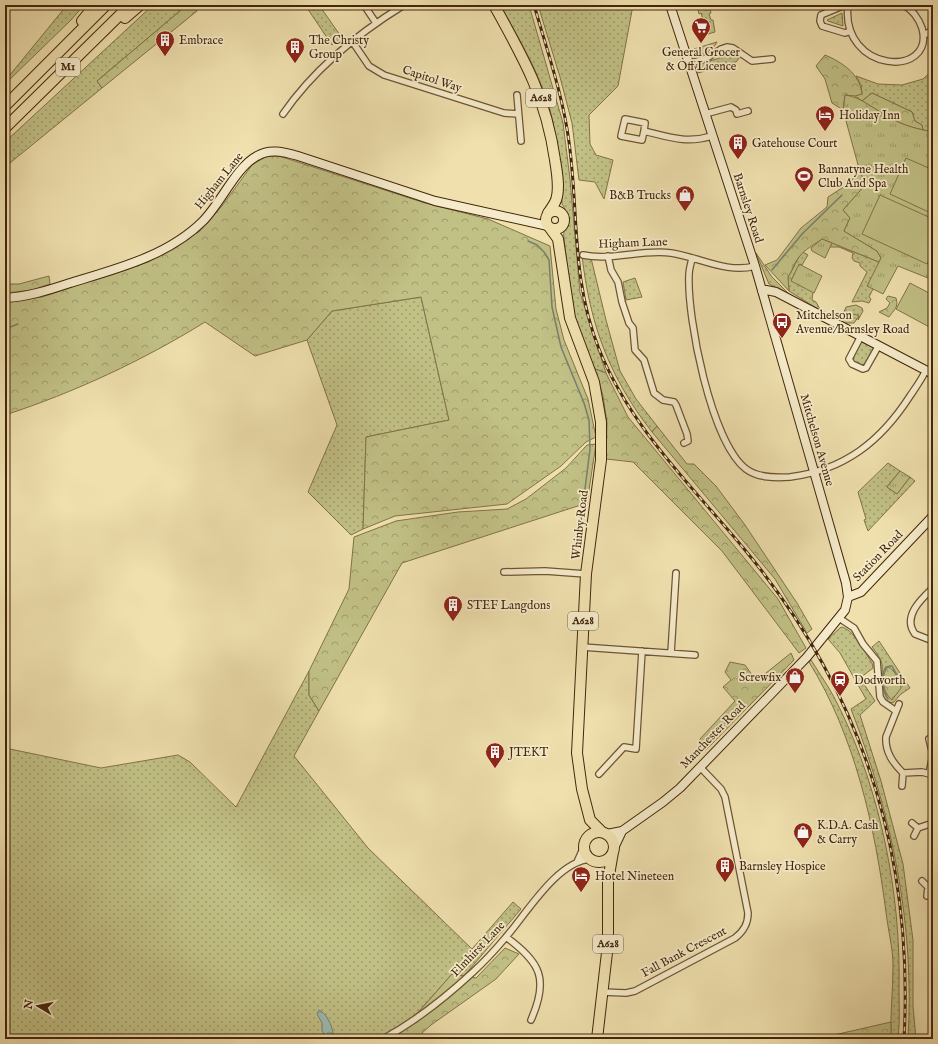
<svg xmlns="http://www.w3.org/2000/svg" width="938" height="1044" font-family="'IM FELL English',serif">
	<style>
		.grass { fill: url(#grass-dots); stroke: #827348; fill-rule: evenodd }
		.forest { fill: url(#forest-crowns); stroke: #827348 }
		.park { fill: url(#park-tufts); stroke: #827348 }
		.pitch { fill: #c1c085; stroke: #827348 }
		.water { fill: url(#water-ripples); stroke: #787f70 }
		.lines { fill: none; stroke-linecap: round; stroke-linejoin: round }
		.stream { stroke: #787f70; stroke-width: 1.5 }
		.street-casing { stroke: #6e5434; stroke-width: 8 }
		.secondary-casing { stroke: #43260c; stroke-width: 10 }
		.highway-casing { stroke: #43260c; stroke-width: 12 }
		.street { stroke: #f5ebca; stroke-width: 5.5 }
		.secondary { stroke: #f5ebca; stroke-width: 8 }
		.highway { stroke: #efe0ae; stroke-width: 10 }
		.rail-casing { stroke: #43260c; stroke-width: 3 }
		.rail { stroke: #f5ebca; stroke-width: 1.5; stroke-dasharray: 4.5; stroke-linecap: butt }
		.labels { text-anchor: middle; dominant-baseline: central; stroke-width: 3.5; stroke-linejoin: round; paint-order: stroke }
		.shield { fill: #f5ebca; stroke: #786145; stroke-width: 1 }
		.shield-label { font-size: 11px; font-weight: bold; fill: #43260c }
		.poi-label { font-size: 12px; fill: #43260c; stroke: #f5ebca; text-anchor: start }
		.street-label { font-size: 12px; fill: #43260c; stroke: #f5ebca }
	</style>
	<defs>
		<pattern id="grass-dots" width="8" height="8" patternUnits="userSpaceOnUse"><rect width="8" height="8" fill="#c1c085"/><path d="M2 2h.1M6 6h.1" fill="none" stroke="#9e9c6b" stroke-width="1.8" stroke-linecap="round"/></pattern>
		<pattern id="forest-crowns" width="20" height="18" patternUnits="userSpaceOnUse"><rect width="20" height="18" fill="#c1c085"/><path d="M2 6a3 3 0 1 1 6 0M12 15a3 3 0 1 1 6 0" fill="none" stroke="#9e9c6b"/></pattern>
		<pattern id="park-tufts" width="24" height="20" patternUnits="userSpaceOnUse"><rect width="24" height="20" fill="#c1c085"/><path d="M3 7l-1-3M5 7V3M7 7l1-3M15 17l-1-3M17 17v-4M19 17l1-3" fill="none" stroke="#9e9c6b"/></pattern>
		<pattern id="water-ripples" width="26" height="14" patternUnits="userSpaceOnUse"><rect width="26" height="14" fill="#9cbbb2"/><path d="M2 4q2-2 4 0t4 0M15 11q2-2 4 0t4 0" fill="none" stroke="#81988f"/></pattern>
	</defs>
	<rect width="100%" height="100%" fill="#efe0ae"/>
	<filter id="stains"><feTurbulence type="fractalNoise" baseFrequency=".005" numOctaves="4"/><feColorMatrix values="0 0 0 0 .2 0 0 0 0 .09 0 0 0 0 .02 0 0 0 .5 -.17"/></filter>
	<radialGradient id="worn" r=".72"><stop offset=".6" stop-color="#630" stop-opacity="0"/><stop offset="1" stop-color="#630" stop-opacity=".3"/></radialGradient>
	<path class="grass" d="M67 5H84L71 20 5 84V81Z
		M153 5H187L97 81 102 88 5 167V142Z
		M305 5H319L342 38 332 45Z
		M500 5H529L563 123 570 179 580 293 606 373 595 369C589 355 581 341 577 327 570 298 567 268 564 239 562 224 573 220 562 204 559 167 558 128 544 92 533 62 516 33 500 5Z
		M538 5H633L618 86 589 115 590 144 596 155 613 160 604 199 595 182 579 180 572 123 560 77Z
		M697 5H709L711 13 709 14 711 20H713L715 32 698 37 697 35 705 32 701 21 703 20 701 13 699 14Z
		M842 13 843 26 828 21 827 20Z
		M717 42C712 51 706 54 696 56L694 49Z
		M736 53 740 57 736 62 698 73 696 67 700 64Z
		M933 70 932 132 923 130 922 125 915 121 912 112 872 93 862 101 855 96 862 93 861 85 856 76 878 84 902 85 923 79Z
		M832 243 879 262 873 289 869 297 871 299 869 303 862 301 852 302 867 272 860 266V263L854 261 852 258 853 253 839 247H830Z
		M803 252 808 255 802 265 800 264 791 280 813 292 812 300 816 302 821 311 789 291 788 277C794 269 796 259 803 252Z
		M756 253 772 277 789 294 769 284Z
		M582 256 591 258 606 320 620 371 636 399 657 426 652 432C609 377 590 324 582 256Z
		M635 278 642 297 626 300 623 282Z
		M421 297 449 420 366 437 363 529 351 535 308 492 337 425 307 340 332 311Z
		M856 305 862 308 863 311 858 320 859 316 843 314 846 307Z
		M860 341 875 348 866 364 861 365 854 362 853 358Z
		M888 463 900 471 887 487 897 494 910 477 915 481 868 531 864 520 866 519 858 492Z
		M841 627C853 628 865 653 872 663L873 668 860 678 875 701 860 715 881 781 903 864 913 940V1006L916 1039H908C915 925 892 815 851 709L866 699 840 653 828 639Z
		M879 641 910 688 901 694 893 703C873 700 886 673 881 661 879 656 875 651 872 647ZM893 670C899 684 905 683 894 697L886 694 884 688Z
		M811 660C821 676 832 691 840 709 881 793 901 895 899 988 899 1005 900 1022 898 1039H891C890 1015 893 991 893 966 893 948 888 930 886 912 875 827 855 736 809 662Z
		M309 671V695L319 711 294 756 368 848 472 949 513 902 521 909 464 976 452 974 415 1016 396 1028 397 1039H16L5 1032V748L101 768 178 755 190 762 236 807Z"/>
	<path class="forest" d="M187 5H191L197 11 102 88 97 81Z
		M825 55C842 62 860 74 862 94L855 96 845 95 843 110 832 103 825 79 816 66Z
		M872 93 912 112 915 121 922 125 923 130C900 126 882 113 862 101Z
		M267 156H279L425 203 488 219 550 246 556 309 564 340 588 399 596 437 586 442 561 466 507 504 395 516 363 529 366 437 449 420 421 297 332 311 307 340 255 356 205 322C144 360 73 393 5 415V302L42 297 148 262 200 231 222 206 252 165Z
		M860 172 866 184 843 210 850 218 844 231 877 251 881 258 879 262 822 239C814 245 805 249 799 257 794 262 793 270 788 277L789 291 765 265 777 260 801 228 827 207 828 197 845 186Z
		M49 276 50 284 32 290 5 293V284H19Z
		M888 296 896 298C899 307 894 310 889 317L879 312 887 308 890 303 886 299Z
		M839 313C846 316 852 312 859 316L854 323H843L835 319Z
		M595 369 606 373 628 417 778 599 806 648 799 653 722 551 633 462 606 459 607 423 603 396Z
		M657 426 687 464H694L716 486 745 525 797 603 812 629 807 633 775 579 652 432Z
		M596 444 587 503 402 563 319 711 309 695V671L349 589 354 537 396 521 458 512 507 509 526 499 566 468 587 445Z
		M791 653 794 660 706 750 697 752 700 739 735 701 723 687 731 680 725 672 730 662 745 665 755 679 761 677Z
		M888 667C895 670 900 681 901 688L892 700C883 693 880 676 888 667Z
		M505 948 519 954 496 979 431 1025 422 1033 421 1039H397L396 1028 415 1016 452 974 476 978Z
		M891 1022V1039H828L834 1035Z"/>
	<path class="park" d="M845 95C862 97 876 111 892 119 905 126 918 129 933 132V280L898 266 883 294 867 286 881 258 877 251 844 231 850 218 843 210 866 184 860 172 843 110Z
		M822 239 832 243 825 258 812 251 811 248Z
		M799 264 822 276 814 293 791 281Z
		M900 471 910 477 897 494 887 487Z"/>
	<path class="pitch" d="M906 158 933 170V214L890 194Z
		M880 195 933 219V251L927 264 862 234Z
		M910 283 933 295V329L896 309Z"/>
	<path class="water" d="M319 1010C327 1014 332 1025 333 1034L325 1035 322 1031V1023L317 1014Z"/>
	<g class="lines">
		<path class="stream" d="M528 241 537 245 544 252 549 260 552 307 561 347 584 403 589 420 590 449 578 545
			M772 270 803 233 842 195
			M5 329 18 324
			M888 699C882 690 880 676 886 667L892 666 898 677 903 681"/>
		<g class="street-casing">
			<path id="street" d="M364 5 376 23
				M845 5 821 15 820 21 822 26 845 33 850 31
				M848 5C840 73 936 79 922 28 919 19 912 9 903 5
				M924 35 933 30
				M352 41 369 66 384 75 504 113 518 114
				M688 64 707 58 721 49 727 47 733 48 752 61 772 59
				M517 95 521 141
				M283 114C314 69 357 34 404 5
				M705 114 731 107 736 110 737 114 748 111
				M644 131 642 140 621 136 625 119 645 123 644 131C669 137 686 144 712 136
				M583 255C612 261 642 249 671 253 699 257 727 274 755 266
				M608 256 611 270 618 282 622 302 629 323 633 328 635 350 644 360 654 393 663 400 674 402 676 405 687 434 688 441 684 443
				M692 258C691 264 689 269 689 275 687 318 711 442 746 469 758 478 775 478 790 477 845 470 881 441 910 396 916 387 922 379 926 370
				M861 336 849 359 852 364 863 369 866 368 879 345
				M504 572 545 571 586 574
				M933 588C921 599 902 617 915 634L933 641
				M839 618 854 628 863 644 877 661 880 697 883 702 896 711
				M582 647 695 655
				M671 653 676 573
				M899 704 886 737C885 752 893 763 903 773L902 786
				M903 773 922 772 933 775
				M929 773 933 755 929 739
				M599 774 624 747 636 749 642 651
				M912 823 918 828 914 836
				M918 828 933 823
				M577 862 585 844
				M922 881 928 887 927 896
				M506 937C541 963 549 979 531 1020
				M602 992 626 993 635 991 735 938C744 931 748 924 748 913L725 797 721 789 700 767
				M383 1039C416 1021 445 998 473 972 485 961 496 949 506 937 527 913 557 861 591 859"/>
		</g>
		<g class="secondary-casing">
			<path id="secondary" d="M762 291 766 290 776 292 933 374
				M5 298C27 297 49 290 70 283 116 269 168 256 203 221 221 203 236 167 257 156 270 148 284 152 298 156L435 201 548 226
				M848 597 861 592 933 516
				M607 834 622 831 663 802 680 788 807 657 845 610 848 597 846 583 755 266 670 5
				M614 848 622 831"/>
		</g>
		<g class="highway-casing">
			<path id="highway" d="M494 5C524 59 546 97 555 160 557 172 560 189 556 200 554 205 551 209 548 213
				M125 18 140 5
				M82 21 95 5
				M5 106 106 5
				M5 128 130 5
				M546 220a9 9 0 1 1 18 0a9 9 0 1 1-18 0Z
				M550 228 558 239 570 318 594 382 601 422V460L586 574 577 753 582 789 590 820 602 832
				M584 847a15 15 0 1 1 30 0a15 15 0 1 1-30 0Z
				M597 1039 608 944V881L613 852"/>
		</g>
		<use href="#street" class="street"/>
		<use href="#secondary" class="secondary"/>
		<use href="#highway" class="highway"/>
		<g class="rail-casing">
			<path id="rail" d="M534 5C547 50 563 96 569 142 579 214 571 279 599 349 630 427 692 486 745 550 862 691 914 856 904 1039"/>
		</g>
		<use href="#rail" class="rail"/>
	</g>
	<defs>
		<g id="supermarket-pin" transform="scale(1)"><path d="M0 17L-7.5 6A9.5 9.5 0 1 1 7.5 6Z" fill="#8f2418" stroke="#f5ebca"/><path d="M-6-5.5h2.5l.6 2H6L4.5 2H-2.5L-4.4-4H-6ZM-1.5 3.2a1.3 1.3 0 1 0 .1 0ZM3 3.2a1.3 1.3 0 1 0 .1 0Z" fill="#fff"/></g>
		<g id="building-pin" transform="scale(1)"><path d="M0 17L-7.5 6A9.5 9.5 0 1 1 7.5 6Z" fill="#8f2418" stroke="#f5ebca"/><path d="M-4-6H4V6H1V3H-1V6H-4ZM-2.5-4.3h1.7v1.8h-1.7ZM.8-4.3h1.7v1.8H.8ZM-2.5-1h1.7V.8h-1.7ZM.8-1h1.7V.8H.8Z" fill="#fff"/></g>
		<g id="hotel-pin" transform="scale(1)"><path d="M0 17L-7.5 6A9.5 9.5 0 1 1 7.5 6Z" fill="#8f2418" stroke="#f5ebca"/><path d="M-6-4.5h1.5V1H6V5H4.5V3h-9V5H-6ZM-4 0a1.8 1.8 0 1 1 3.6 0ZM.5 0V-2.5h3Q6-2.5 6 0Z" fill="#fff"/></g>
		<g id="stadium-pin" transform="scale(1)"><path d="M0 17L-7.5 6A9.5 9.5 0 1 1 7.5 6Z" fill="#8f2418" stroke="#f5ebca"/><path d="M0-5a6.5 5 0 1 0 0 10a6.5 5 0 1 0 0-10ZM-3.5-1.8h7v3.6h-7Z" fill="#fff"/></g>
		<g id="shop-pin" transform="scale(1)"><path d="M0 17L-7.5 6A9.5 9.5 0 1 1 7.5 6Z" fill="#8f2418" stroke="#f5ebca"/><path d="M-5-2.5h2.3a2.7 3.5 0 0 1 5.4 0H5L5.5 6h-11ZM-1.5-2.5h3a1.5 2.3 0 0 0-3 0Z" fill="#fff"/></g>
		<g id="bus-pin" transform="scale(1)"><path d="M0 17L-7.5 6A9.5 9.5 0 1 1 7.5 6Z" fill="#8f2418" stroke="#f5ebca"/><path d="M-5-6H5V4H4V6H2V4H-2V6H-4V4H-5ZM-3.5-4V0h7V-4ZM-3.5 1.2v1.5H-2V1.2ZM2 1.2v1.5H3.5V1.2Z" fill="#fff"/></g>
		<g id="station-pin" transform="scale(1)"><path d="M0 17L-7.5 6A9.5 9.5 0 1 1 7.5 6Z" fill="#8f2418" stroke="#f5ebca"/><path d="M-3-6H3Q5-6 5-4V2Q5 4 3 4L4.5 6H3L1.5 4h-3L-3 6H-4.5L-3 4Q-5 4-5 2V-4Q-5-6-3-6ZM-3.5-4v3h7v-3ZM-3.5 1v1.5H-2V1ZM2 1v1.5H3.5V1Z" fill="#fff"/></g>
	</defs>
	<g fill-rule="evenodd">
		<use href="#supermarket-pin" x="701" y="27"/>
		<use href="#building-pin" x="165" y="40"/>
		<use href="#building-pin" x="295" y="47"/>
		<use href="#hotel-pin" x="825" y="115"/>
		<use href="#building-pin" x="738" y="143"/>
		<use href="#stadium-pin" x="804" y="176"/>
		<use href="#shop-pin" x="685" y="195"/>
		<use href="#bus-pin" x="782" y="322"/>
		<use href="#building-pin" x="453" y="605"/>
		<use href="#shop-pin" x="795" y="677"/>
		<use href="#station-pin" x="840" y="680"/>
		<use href="#building-pin" x="495" y="752"/>
		<use href="#shop-pin" x="803" y="832"/>
		<use href="#building-pin" x="725" y="866"/>
		<use href="#hotel-pin" x="581" y="876"/>
	</g>
	<g class="labels">
		<g class="shield">
			<rect x="56" y="58" width="24" height="18" rx="3"/>
			<rect x="526" y="89" width="30" height="18" rx="3"/>
			<rect x="568" y="612" width="30" height="18" rx="3"/>
			<rect x="593" y="935" width="30" height="18" rx="3"/>
		</g>
		<g class="shield-label">
			<text x="68" y="67">M1</text>
			<text x="541" y="98">A628</text>
			<text x="583" y="621">A628</text>
			<text x="608" y="944">A628</text>
		</g>
		<g class="poi-label">
			<text x="179" y="40">Embrace</text>
			<text x="309" y="40">The Christy<tspan x="309" dy="14">Group</tspan></text>
			<text x="701" y="52" text-anchor="middle">General Grocer<tspan x="701" dy="14">&amp; Off Licence</tspan></text>
			<text x="839" y="115">Holiday Inn</text>
			<text x="752" y="143">Gatehouse Court</text>
			<text x="818" y="169">Bannatyne Health<tspan x="818" dy="14">Club And Spa</tspan></text>
			<text x="671" y="195" text-anchor="end">B&amp;B Trucks</text>
			<text x="796" y="315">Mitchelson<tspan x="796" dy="14">Avenue/Barnsley Road</tspan></text>
			<text x="467" y="605">STEF Langdons</text>
			<text x="781" y="677" text-anchor="end">Screwfix</text>
			<text x="854" y="680">Dodworth</text>
			<text x="509" y="752">JTEKT</text>
			<text x="817" y="825">K.D.A. Cash<tspan x="817" dy="14">&amp; Carry</tspan></text>
			<text x="739" y="866">Barnsley Hospice</text>
			<text x="595" y="876">Hotel Nineteen</text>
		</g>
		<g class="street-label">
			<text transform="translate(432 79) rotate(18)">Capitol Way</text>
			<text transform="translate(219 181) rotate(-51)">Higham Lane</text>
			<text transform="translate(748 208) rotate(72)">Barnsley Road</text>
			<text transform="translate(633 243) rotate(-2)">Higham Lane</text>
			<text transform="translate(817 440) rotate(74)">Mitchelson Avenue</text>
			<text transform="translate(580 525) rotate(-83)">Whinby Road</text>
			<text transform="translate(878 556) rotate(-46)">Station Road</text>
			<text transform="translate(713 735) rotate(-46)">Manchester Road</text>
			<text transform="translate(478 949) rotate(-46)">Elmhirst Lane</text>
			<text transform="translate(684 952) rotate(-28)">Fall Bank Crescent</text>
		</g>
	</g>
	<rect width="938" height="1044" fill="none" stroke="#efe0ae" stroke-width="20"/>
	<rect x="6" y="6" width="926" height="1032" fill="none" stroke="#43260c" stroke-width="2"/>
	<rect x="10" y="10" width="918" height="1024" fill="none" stroke="#43260c"/>
	<g transform="translate(38 1006) rotate(280)" stroke="#f5ebca" stroke-width="3" paint-order="stroke">
	<path d="M0-3L7 15L0 10L-7 15Z" fill="#43260c"/>
	<text y="-6" font-size="11" font-weight="bold" text-anchor="middle" fill="#43260c">N</text>
	</g>
	<rect width="100%" height="100%" filter="url(#stains)"/>
	<rect width="100%" height="100%" fill="url(#worn)"/>
</svg>
